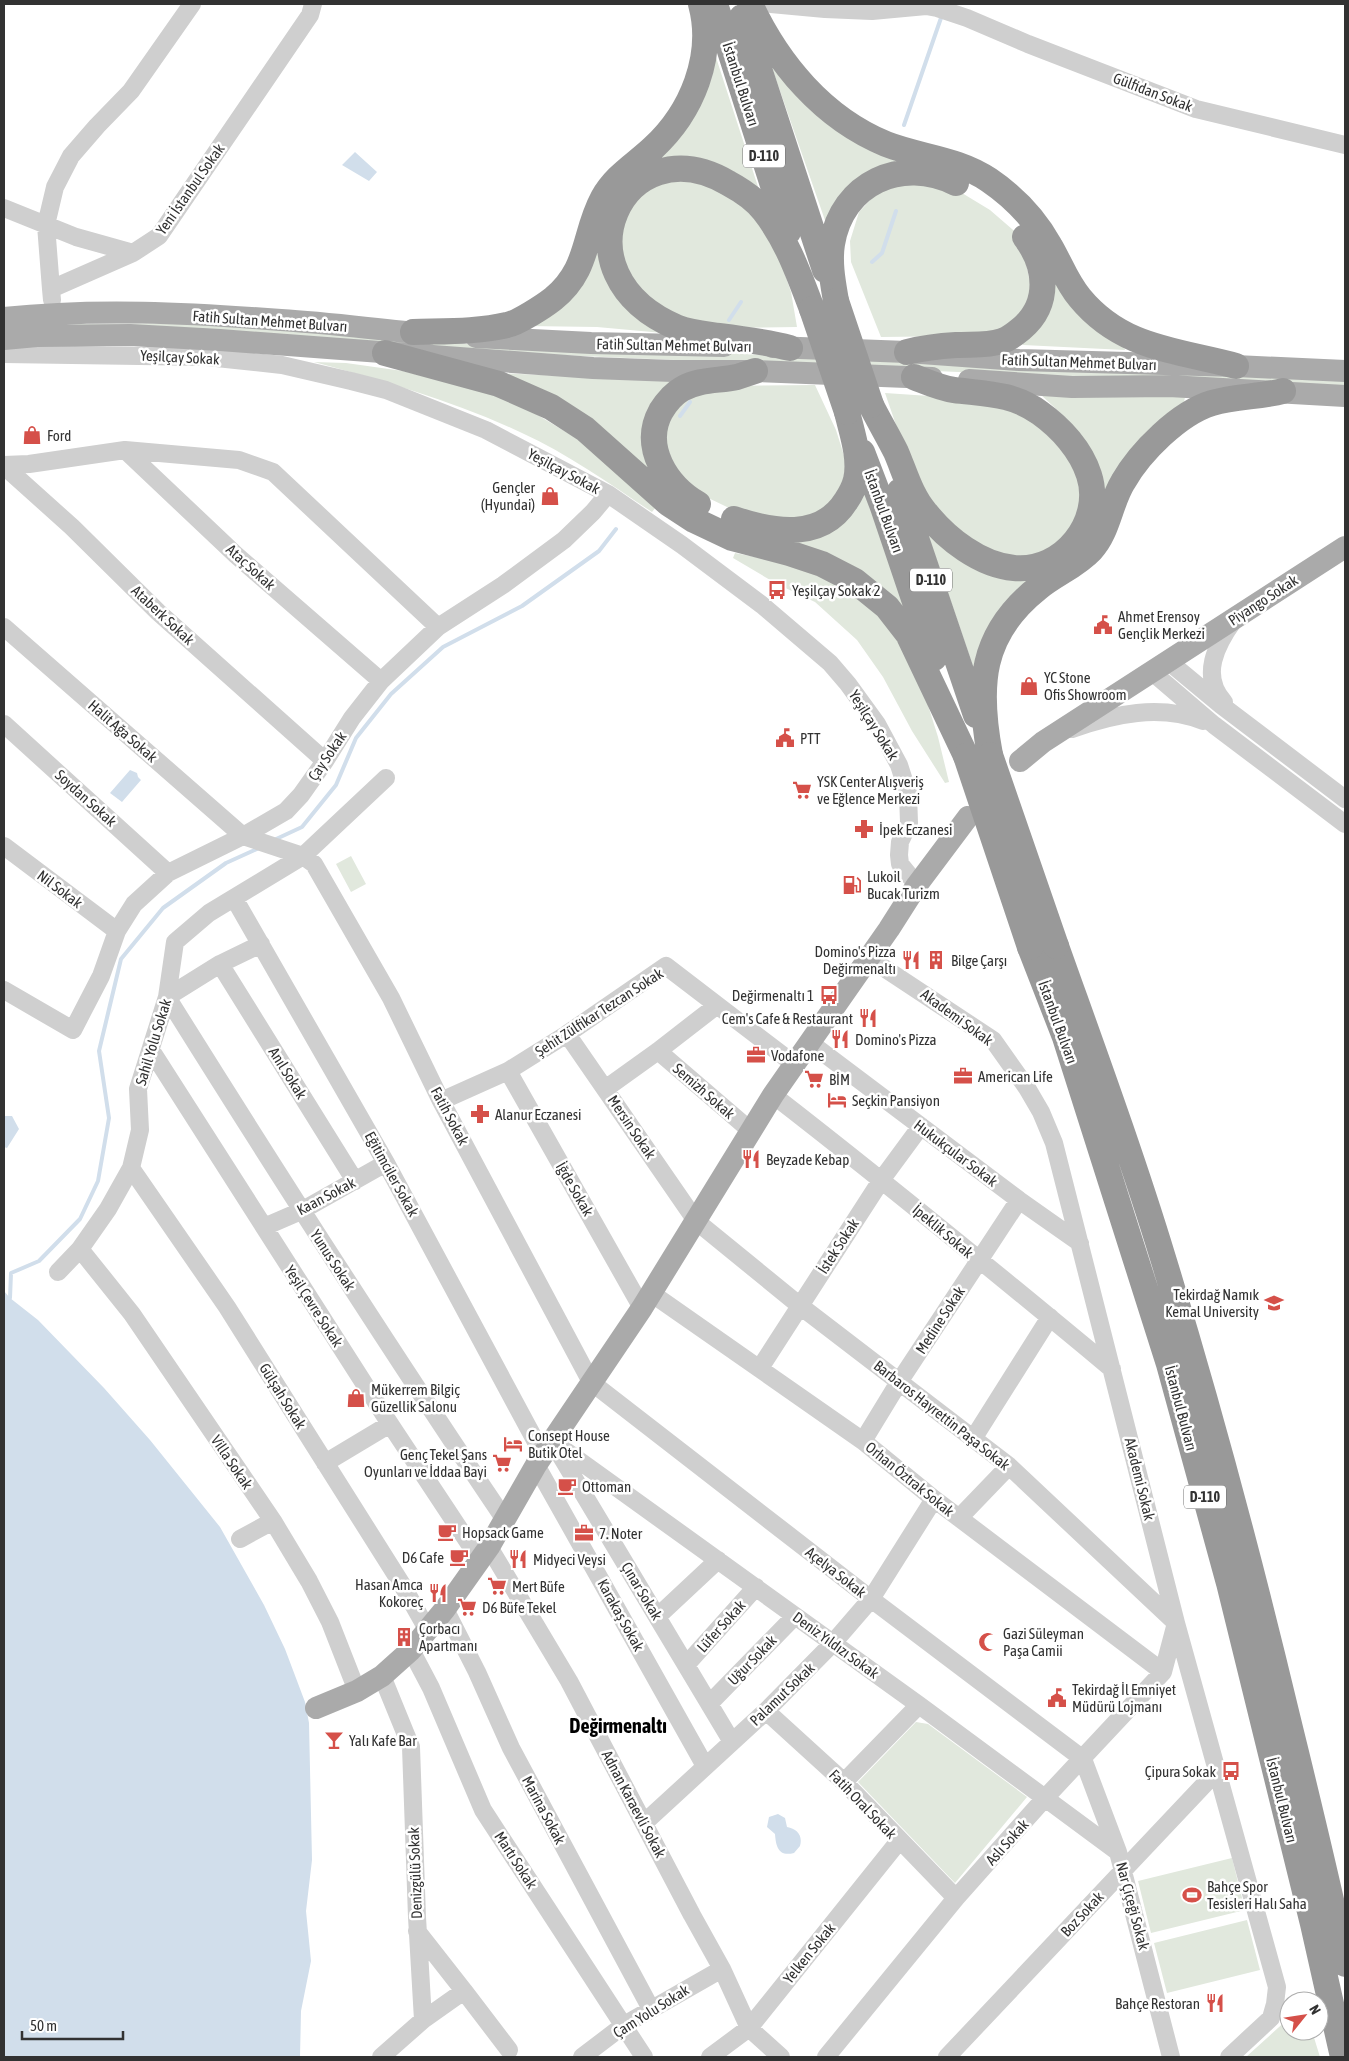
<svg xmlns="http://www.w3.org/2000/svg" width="1349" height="2061" font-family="'Asap Condensed',sans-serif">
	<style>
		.green { fill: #e1e8dd }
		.water { fill: #d1deeb }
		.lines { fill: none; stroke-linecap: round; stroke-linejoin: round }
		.stream { stroke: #d1deeb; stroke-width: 4 }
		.minor { stroke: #cfcfcf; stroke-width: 18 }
		.major { stroke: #aaa; stroke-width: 22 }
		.highway { stroke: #999; stroke-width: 26 }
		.highway-bridge { stroke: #999; stroke-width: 26 }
		.labels { text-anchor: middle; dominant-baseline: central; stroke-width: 5; stroke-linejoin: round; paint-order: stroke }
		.shield { fill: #fff; stroke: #707070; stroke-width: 1 }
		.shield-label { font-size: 14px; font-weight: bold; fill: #323232 }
		.street-label { font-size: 15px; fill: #323232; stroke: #fff }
		.poi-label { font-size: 15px; fill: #323232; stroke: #fff; text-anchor: start }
		.district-label { font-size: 20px; font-weight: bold; fill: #000; stroke: #fff }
	</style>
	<rect width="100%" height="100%" fill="#fff"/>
	<path class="green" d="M711 42 762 199 661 165 654 156Z
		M770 62 919 161 828 229Z
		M674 176 727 187 774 242 791 292 797 327 710 328 654 305 621 267 620 220 629 202Z
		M910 182 962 193 990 210 1020 236 1034 300 1004 330 966 336 881 337 851 262 850 241 859 212 873 197 890 186Z
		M602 240 663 333 597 327 527 326Z
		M1048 258 1124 347 1125 350 1023 345 1021 342Z
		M199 323 533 349 725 353 1054 370 1345 379V386L1054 376 533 354 66 324Z
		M314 362 346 363 403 371 494 394 529 410 593 448 656 507 652 512C610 484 568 454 522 433 456 402 385 381 314 362Z
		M495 373 677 381 657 476Z
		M815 385 836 430 847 465 837 504 796 524 745 513 727 507 698 493 684 484 661 437 671 407 719 386Z
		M885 393 989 400 1022 411 1075 462 1082 501 1071 534 1032 559 993 555 952 530 915 480Z
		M1039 393 1185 397 1183 408 1103 509 1068 420Z
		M864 484 908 614 781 537Z
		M925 526 1045 569 976 675Z
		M735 553 805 567 857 595 894 631 920 680 938 737 949 782 945 783 912 731 883 677 857 640 815 602 777 584 733 558Z
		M351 856 366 884 351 892 336 864Z
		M916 1722 928 1724 1027 1797 955 1883 858 1782Z
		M1232 1858 1245 1910 1151 1933 1138 1881Z
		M1247 1920 1260 1970 1167 1993 1154 1943Z
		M1289 2018V2031H1312L1320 2057H1246Z"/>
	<path class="water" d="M355 152 377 172 369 181 342 165Z
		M130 770 137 773 138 777 141 780 122 802 110 793Z
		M4 1116H12L19 1129 7 1148 4 1147Z
		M4 1291 10 1298 38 1320 104 1388 150 1440 220 1527 264 1605 285 1649 305 1702 309 1723 312 1860 306 1911 311 1961 301 2011 300 2057H4Z
		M778 1814 785 1818 787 1827C797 1829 803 1835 800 1846L794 1853C778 1857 776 1846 775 1834L767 1827 769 1817Z"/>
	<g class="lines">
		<path class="stream" d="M904 125 942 15
			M872 262 882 253 896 211
			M729 320 741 302
			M680 416 690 402
			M274 840 302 827 336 785 356 738 391 694 443 647 522 606 599 551 616 529
			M10 1298 11 1273 39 1261 80 1219 98 1181 109 1118 99 1051 121 959 163 908 226 863 259 848"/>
		<path class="minor" d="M771 4 825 9 872 11 926 6 937 8 967 18 1028 44 1196 109 1345 145
			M4 208 76 237 133 253 159 236 310 15 313 4
			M51 289 46 225 55 187 71 156 97 126 131 91 192 4
			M52 300 51 289 133 253
			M4 354 207 357 282 365 351 381 386 390 486 430 608 494 682 545 762 605 830 663 848 684 877 724 899 765 908 793 909 823 900 842 899 855 900 864 917 885
			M125 450 236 555 381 681
			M4 465 29 464 125 450 239 460 273 472 438 627
			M4 466 72 527 158 612 325 761
			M4 627 243 836 303 856 314 864 391 998 441 1101 591 1382 871 1599 1083 1759
			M1168 661 1221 705 1345 799
			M1152 672 1214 725 1345 824
			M1224 702C1200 676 1216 645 1234 620
			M4 724 168 873
			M1072 729C1114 714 1160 704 1203 721
			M4 846 117 931
			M234 898 386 1163 543 1455
			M261 944 220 964 167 997C277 1173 389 1348 505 1520
			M869 958 993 1040 1027 1088 1041 1112 1054 1143 1176 1623 1277 1987 1275 2004 1271 2018 1229 2057
			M220 964 355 1181
			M4 990 73 1030 101 976 117 931 134 904 168 873 243 836 286 811 301 795 325 761 352 718 381 681 438 627 503 585 564 540 593 512 608 494
			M567 1034 696 1221 799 1305 1009 1466 1176 1623 1163 1672 1045 1798 956 1898 826 2057
			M809 1042 1019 1200 1080 1243
			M151 1050 390 1424 480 1560
			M658 1051 751 1131
			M508 1071 642 1308
			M605 1089 658 1051 716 1006
			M773 1095C888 1184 1000 1276 1112 1369
			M441 1101 508 1071 567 1034 666 966 794 1064
			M131 1168 227 1307 401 1583 427 1629
			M264 1227 301 1211 386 1163
			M80 1249 132 1314 273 1521 309 1581 330 1622 357 1691
			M58 1272 80 1249 108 1209 131 1168 140 1130 138 1089 167 997 175 942 209 913 303 856 386 778
			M651 1293 863 1441 934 1499 1163 1672
			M760 1368 882 1179 921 1126
			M973 1439 1050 1317
			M552 1441 919 1705 1118 1852
			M863 1441 899 1382 1019 1200
			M556 1448 732 1742
			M325 1463 390 1424
			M536 1465 705 1766
			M959 1518 1009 1466
			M240 1539 273 1521
			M489 1547 569 1681 692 1915 722 1969 749 2028 781 2057
			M445 1609 477 1672 511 1748 651 2009
			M657 1617 718 1560
			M411 1650 431 1688 483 1810 644 2057
			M686 1665 756 1587
			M382 1676 411 1747 417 1917 423 2020
			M709 1704 795 1616
			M766 1711 844 1782 956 1898
			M1083 1759 1118 1852 1171 2057
			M844 1782 919 1705
			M644 1823 766 1711 833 1643 871 1599 934 1499
			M417 1931 464 1991
			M381 2057 423 2020 464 1991 509 2050
			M582 2057 624 2025 722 1969
			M710 2057 749 2028 899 1841
			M947 2057 1218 1770"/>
		<path class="major" d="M4 318C96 308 189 313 281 320 331 323 380 330 429 334
			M476 337 591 343 724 346
			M4 339 37 336 130 335 220 340 593 368 673 371H755L932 378
			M773 347 907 352 1019 360 1236 366 1345 371
			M969 380 1072 387 1169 386 1345 396
			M1020 761 1043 742 1345 547
			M316 1708 357 1691 382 1676 411 1650 445 1609 489 1547 536 1465 642 1308 773 1095 889 929 917 885 968 817"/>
		<path class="highway" d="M715 4 788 232
			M750 4C778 64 823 118 886 144 919 157 959 159 989 180 1014 197 1035 219 1050 246 1060 263 1067 283 1080 298 1122 349 1177 350 1236 366
			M742 17 825 270
			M836 301C833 283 829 263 832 244 842 183 901 156 956 183
			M413 332C442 331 478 332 507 325 518 323 544 306 553 299 590 269 583 235 603 198 615 176 635 165 653 148 692 112 715 56 701 4
			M790 348C767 342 743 339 719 336 705 334 691 333 678 328 549 274 624 122 728 183 741 190 755 199 764 211 787 240 799 275 812 309
			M907 352C923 348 939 346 956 345 971 344 987 346 1002 341 1009 339 1015 334 1021 329 1051 304 1047 266 1025 237
			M385 353 499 384 551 407 585 429 668 503 694 520 732 538 789 553 822 564 855 581 887 607 908 634 966 756
			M871 405C879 421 888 436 896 452 905 473 911 496 926 513 947 539 980 565 1014 568 1063 573 1104 521 1089 475 1081 450 1061 428 1040 413 1013 393 985 394 954 390 940 388 927 382 914 377
			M862 452 883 507 934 658
			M900 491 976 715
			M698 504C667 486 641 447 661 411 666 403 673 394 682 389 700 379 718 381 737 377 743 375 749 373 755 371
			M734 519C772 532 821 541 846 501 850 495 854 488 856 480 861 458 852 433 847 412
			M990 755C977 686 980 634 1038 588 1055 574 1076 566 1091 550 1108 532 1110 503 1123 482 1140 452 1179 413 1212 403 1235 396 1260 397 1283 391
			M1056 946C1093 1050 1131 1153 1163 1258 1210 1411 1251 1565 1288 1720 1308 1802 1328 1882 1345 1964
			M1030 947 1065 1037 1169 1364 1229 1583 1313 1924 1343 2057"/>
		<path class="highway-bridge" d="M836 301 871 405
			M812 309 847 412
			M990 755 1056 946
			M966 756 1030 947"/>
	</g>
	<defs>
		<g id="shop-bare" transform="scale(1.5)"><path d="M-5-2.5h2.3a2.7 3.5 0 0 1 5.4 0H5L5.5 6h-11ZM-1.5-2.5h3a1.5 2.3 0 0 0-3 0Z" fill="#d55049" stroke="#fff" stroke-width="2.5" paint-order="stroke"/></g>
		<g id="bus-bare" transform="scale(1.5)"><path d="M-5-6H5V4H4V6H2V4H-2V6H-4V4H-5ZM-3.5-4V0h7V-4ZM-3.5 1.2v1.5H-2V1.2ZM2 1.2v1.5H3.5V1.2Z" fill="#d55049" stroke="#fff" stroke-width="2.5" paint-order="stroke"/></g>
		<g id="civic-bare" transform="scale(1.5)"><path d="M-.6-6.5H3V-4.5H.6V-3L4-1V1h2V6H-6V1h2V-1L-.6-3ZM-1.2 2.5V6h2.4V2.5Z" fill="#d55049" stroke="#fff" stroke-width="2.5" paint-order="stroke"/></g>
		<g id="supermarket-bare" transform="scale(1.5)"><path d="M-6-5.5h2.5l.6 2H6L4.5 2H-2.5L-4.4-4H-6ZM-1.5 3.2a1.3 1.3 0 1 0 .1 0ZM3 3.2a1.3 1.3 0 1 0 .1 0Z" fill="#d55049" stroke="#fff" stroke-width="2.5" paint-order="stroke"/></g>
		<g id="pharmacy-bare" transform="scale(1.5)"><path d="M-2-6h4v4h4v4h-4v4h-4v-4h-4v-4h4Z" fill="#d55049" stroke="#fff" stroke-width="2.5" paint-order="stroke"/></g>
		<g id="fuel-bare" transform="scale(1.5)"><path d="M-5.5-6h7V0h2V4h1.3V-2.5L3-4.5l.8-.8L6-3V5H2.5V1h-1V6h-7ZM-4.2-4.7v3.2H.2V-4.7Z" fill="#d55049" stroke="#fff" stroke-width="2.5" paint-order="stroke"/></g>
		<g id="restaurant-bare" transform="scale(1.5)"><path d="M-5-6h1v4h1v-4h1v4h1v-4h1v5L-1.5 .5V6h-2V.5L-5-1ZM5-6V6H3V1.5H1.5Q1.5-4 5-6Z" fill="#d55049" stroke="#fff" stroke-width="2.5" paint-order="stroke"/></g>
		<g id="building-bare" transform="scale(1.5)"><path d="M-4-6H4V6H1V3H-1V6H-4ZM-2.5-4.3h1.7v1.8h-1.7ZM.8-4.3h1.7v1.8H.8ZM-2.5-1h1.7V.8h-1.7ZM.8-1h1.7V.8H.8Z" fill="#d55049" stroke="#fff" stroke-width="2.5" paint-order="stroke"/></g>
		<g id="office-bare" transform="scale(1.5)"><path d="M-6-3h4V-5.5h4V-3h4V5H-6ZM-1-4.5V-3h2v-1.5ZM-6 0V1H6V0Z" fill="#d55049" stroke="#fff" stroke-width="2.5" paint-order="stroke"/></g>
		<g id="hotel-bare" transform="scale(1.5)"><path d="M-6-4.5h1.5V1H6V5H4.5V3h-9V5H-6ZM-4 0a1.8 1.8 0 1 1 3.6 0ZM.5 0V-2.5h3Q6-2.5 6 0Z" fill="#d55049" stroke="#fff" stroke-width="2.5" paint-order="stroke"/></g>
		<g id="university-bare" transform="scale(1.5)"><path d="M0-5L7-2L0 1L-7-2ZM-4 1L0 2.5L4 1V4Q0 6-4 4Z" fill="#d55049" stroke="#fff" stroke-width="2.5" paint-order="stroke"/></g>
		<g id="cafe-bare" transform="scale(1.5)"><path d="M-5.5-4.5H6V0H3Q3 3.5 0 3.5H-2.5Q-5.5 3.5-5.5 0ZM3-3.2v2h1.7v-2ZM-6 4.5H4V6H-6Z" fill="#d55049" stroke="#fff" stroke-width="2.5" paint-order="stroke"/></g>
		<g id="mosque-bare" transform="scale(1.5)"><path d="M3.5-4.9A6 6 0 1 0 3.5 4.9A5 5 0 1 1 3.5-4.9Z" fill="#d55049" stroke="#fff" stroke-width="2.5" paint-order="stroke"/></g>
		<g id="bar-bare" transform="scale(1.5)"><path d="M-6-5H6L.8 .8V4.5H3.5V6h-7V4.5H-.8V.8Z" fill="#d55049" stroke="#fff" stroke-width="2.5" paint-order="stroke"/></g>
		<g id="stadium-bare" transform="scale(1.5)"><path d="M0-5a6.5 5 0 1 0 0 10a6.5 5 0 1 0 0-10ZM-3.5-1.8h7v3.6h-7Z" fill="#d55049" stroke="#fff" stroke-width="2.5" paint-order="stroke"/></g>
	</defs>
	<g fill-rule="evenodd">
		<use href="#shop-bare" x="32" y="435"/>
		<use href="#shop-bare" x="550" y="496"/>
		<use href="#bus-bare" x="777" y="590"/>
		<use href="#civic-bare" x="1103" y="625"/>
		<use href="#shop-bare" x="1029" y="686"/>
		<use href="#civic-bare" x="785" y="738"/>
		<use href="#supermarket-bare" x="802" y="790"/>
		<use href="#pharmacy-bare" x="864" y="829"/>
		<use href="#fuel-bare" x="852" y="885"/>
		<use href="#restaurant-bare" x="911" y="960"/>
		<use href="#building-bare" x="936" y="960"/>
		<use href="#bus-bare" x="829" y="995"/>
		<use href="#restaurant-bare" x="868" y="1018"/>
		<use href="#restaurant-bare" x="840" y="1039"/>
		<use href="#office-bare" x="756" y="1055"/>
		<use href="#office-bare" x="963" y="1076"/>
		<use href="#supermarket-bare" x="814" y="1079"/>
		<use href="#hotel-bare" x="837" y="1100"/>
		<use href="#pharmacy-bare" x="480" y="1114"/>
		<use href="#restaurant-bare" x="751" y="1159"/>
		<use href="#university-bare" x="1274" y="1303"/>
		<use href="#shop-bare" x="356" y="1398"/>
		<use href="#hotel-bare" x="513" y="1444"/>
		<use href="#supermarket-bare" x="502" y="1463"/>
		<use href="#cafe-bare" x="567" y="1486"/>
		<use href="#cafe-bare" x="447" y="1532"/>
		<use href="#office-bare" x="584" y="1533"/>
		<use href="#cafe-bare" x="459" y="1557"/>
		<use href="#restaurant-bare" x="518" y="1559"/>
		<use href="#supermarket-bare" x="497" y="1586"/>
		<use href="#restaurant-bare" x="438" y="1593"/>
		<use href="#supermarket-bare" x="467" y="1607"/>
		<use href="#building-bare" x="404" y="1637"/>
		<use href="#mosque-bare" x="988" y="1642"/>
		<use href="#civic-bare" x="1057" y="1698"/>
		<use href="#bar-bare" x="334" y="1740"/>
		<use href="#bus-bare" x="1231" y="1771"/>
		<use href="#stadium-bare" x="1192" y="1895"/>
		<use href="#restaurant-bare" x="1215" y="2003"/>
	</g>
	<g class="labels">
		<g class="shield">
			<rect x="743" y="144.5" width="42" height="23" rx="4"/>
			<rect x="910" y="568.5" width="42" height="23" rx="4"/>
			<rect x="1184" y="1485.5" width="42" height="23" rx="4"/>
		</g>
		<g class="shield-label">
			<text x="764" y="156">D-110</text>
			<text x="931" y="580">D-110</text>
			<text x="1205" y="1497">D-110</text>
		</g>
		<g class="street-label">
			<text transform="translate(741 84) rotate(72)">İstanbul Bulvarı</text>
			<text transform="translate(1153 92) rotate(21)">Gülfidan Sokak</text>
			<text transform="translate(190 189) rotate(-55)">Yeni İstanbul Sokak</text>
			<text transform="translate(270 321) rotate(4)">Fatih Sultan Mehmet Bulvarı</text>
			<text transform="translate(674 345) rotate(1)">Fatih Sultan Mehmet Bulvarı</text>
			<text transform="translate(180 357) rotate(3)">Yeşilçay Sokak</text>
			<text transform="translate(1079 362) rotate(2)">Fatih Sultan Mehmet Bulvarı</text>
			<text transform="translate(564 471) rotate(28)">Yeşilçay Sokak</text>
			<text transform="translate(884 511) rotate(70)">İstanbul Bulvarı</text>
			<text transform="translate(251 567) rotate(42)">Ataç Sokak</text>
			<text transform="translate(1263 600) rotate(-33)">Piyango Sokak</text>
			<text transform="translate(163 615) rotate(43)">Ataberk Sokak</text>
			<text transform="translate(874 725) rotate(58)">Yeşilçay Sokak</text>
			<text transform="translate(123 731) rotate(41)">Halit Ağa Sokak</text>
			<text transform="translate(327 756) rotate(-56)">Çay Sokak</text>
			<text transform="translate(86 798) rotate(42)">Soydan Sokak</text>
			<text transform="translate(60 889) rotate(37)">Nil Sokak</text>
			<text transform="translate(599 1012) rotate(-33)">Şehit Zülfikar Tezcan Sokak</text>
			<text transform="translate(957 1017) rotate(36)">Akademi Sokak</text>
			<text transform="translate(1058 1022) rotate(70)">İstanbul Bulvarı</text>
			<text transform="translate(153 1042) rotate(-73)">Sahil Yolu Sokak</text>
			<text transform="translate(288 1073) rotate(58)">Anıl Sokak</text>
			<text transform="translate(704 1091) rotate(41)">Semizh Sokak</text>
			<text transform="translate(450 1116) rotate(62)">Fatih Sokak</text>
			<text transform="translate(632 1127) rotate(56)">Mersin Sokak</text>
			<text transform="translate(956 1153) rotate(37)">Hukukçular Sokak</text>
			<text transform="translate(392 1174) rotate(61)">Eğitimciler Sokak</text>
			<text transform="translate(575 1189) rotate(60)">İğde Sokak</text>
			<text transform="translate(326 1196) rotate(-28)">Kaan Sokak</text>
			<text transform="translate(943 1231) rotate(40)">İpeklik Sokak</text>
			<text transform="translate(838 1246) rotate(-57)">İstek Sokak</text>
			<text transform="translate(333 1260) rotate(57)">Yunus Sokak</text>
			<text transform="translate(314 1306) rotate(57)">Yeşil Çevre Sokak</text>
			<text transform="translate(940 1320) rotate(-57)">Medine Sokak</text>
			<text transform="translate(283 1396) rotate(58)">Gülşah Sokak</text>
			<text transform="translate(1181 1408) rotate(75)">İstanbul Bulvarı</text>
			<text transform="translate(942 1415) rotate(38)">Barbaros Hayrettin Paşa Sokak</text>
			<text transform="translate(232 1462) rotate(56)">Villa Sokak</text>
			<text transform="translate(910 1479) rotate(39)">Orhan Öztrak Sokak</text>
			<text transform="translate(1140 1479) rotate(76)">Akademi Sokak</text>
			<text transform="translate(836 1572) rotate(38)">Açelya Sokak</text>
			<text transform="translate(642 1591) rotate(59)">Çınar Sokak</text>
			<text transform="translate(621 1615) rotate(61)">Karakaş Sokak</text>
			<text transform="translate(721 1626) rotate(-48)">Lüfer Sokak</text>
			<text transform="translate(836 1645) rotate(36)">Deniz Yıldızı Sokak</text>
			<text transform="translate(752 1660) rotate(-46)">Uğur Sokak</text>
			<text transform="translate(782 1694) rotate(-44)">Palamut Sokak</text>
			<text transform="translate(1282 1800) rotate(76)">İstanbul Bulvarı</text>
			<text transform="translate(634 1804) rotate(62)">Adnan Karaevli Sokak</text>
			<text transform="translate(863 1804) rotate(46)">Fatih Oral Sokak</text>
			<text transform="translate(544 1810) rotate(62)">Marina Sokak</text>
			<text transform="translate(1007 1842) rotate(-48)">Aslı Sokak</text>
			<text transform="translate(516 1860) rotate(57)">Martı Sokak</text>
			<text transform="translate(415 1873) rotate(-92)">Denizgülü Sokak</text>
			<text transform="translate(1133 1906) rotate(75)">Nar Çiçeği Sokak</text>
			<text transform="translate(1082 1914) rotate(-47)">Boz Sokak</text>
			<text transform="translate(809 1953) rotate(-51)">Yelken Sokak</text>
			<text transform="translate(651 2011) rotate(-32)">Çam Yolu Sokak</text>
		</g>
		<g class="poi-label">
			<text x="47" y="435">Ford</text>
			<text x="535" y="487" text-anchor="end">Gençler<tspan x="535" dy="17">(Hyundai)</tspan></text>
			<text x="792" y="590">Yeşilçay Sokak 2</text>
			<text x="1118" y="616">Ahmet Erensoy<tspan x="1118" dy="17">Gençlik Merkezi</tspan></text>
			<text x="1044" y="677">YC Stone<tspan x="1044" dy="17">Ofis Showroom</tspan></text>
			<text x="800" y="738">PTT</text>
			<text x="817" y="781">YSK Center Alışveriş<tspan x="817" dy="17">ve Eğlence Merkezi</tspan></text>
			<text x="879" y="829">İpek Eczanesi</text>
			<text x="867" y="876">Lukoil<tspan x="867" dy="17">Bucak Turizm</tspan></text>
			<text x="896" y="951" text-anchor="end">Domino's Pizza<tspan x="896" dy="17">Değirmenaltı</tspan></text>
			<text x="951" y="960">Bilge Çarşı</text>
			<text x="814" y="995" text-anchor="end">Değirmenaltı 1</text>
			<text x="853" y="1018" text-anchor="end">Cem's Cafe &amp; Restaurant</text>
			<text x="855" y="1039">Domino's Pizza</text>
			<text x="771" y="1055">Vodafone</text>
			<text x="978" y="1076">American Life</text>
			<text x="829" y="1079">BİM</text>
			<text x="852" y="1100">Seçkin Pansiyon</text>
			<text x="495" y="1114">Alanur Eczanesi</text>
			<text x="766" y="1159">Beyzade Kebap</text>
			<text x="1259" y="1294" text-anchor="end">Tekirdağ Namık<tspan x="1259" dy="17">Kemal University</tspan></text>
			<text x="371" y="1389">Mükerrem Bilgiç<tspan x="371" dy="17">Güzellik Salonu</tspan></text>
			<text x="528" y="1435">Consept House<tspan x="528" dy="17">Butik Otel</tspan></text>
			<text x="487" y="1454" text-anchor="end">Genç Tekel Şans<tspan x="487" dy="17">Oyunları ve İddaa Bayi</tspan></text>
			<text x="582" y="1486">Ottoman</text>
			<text x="462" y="1532">Hopsack Game</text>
			<text x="599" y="1533">7. Noter</text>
			<text x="444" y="1557" text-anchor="end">D6 Cafe</text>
			<text x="533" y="1559">Midyeci Veysi</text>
			<text x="423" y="1584" text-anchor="end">Hasan Amca<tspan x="423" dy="17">Kokoreç</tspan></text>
			<text x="512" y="1586">Mert Büfe</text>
			<text x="482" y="1607">D6 Büfe Tekel</text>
			<text x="419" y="1628">Çorbacı<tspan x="419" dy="17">Apartmanı</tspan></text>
			<text x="1003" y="1633">Gazi Süleyman<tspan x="1003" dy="17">Paşa Camii</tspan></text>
			<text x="1072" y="1689">Tekirdağ İl Emniyet<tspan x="1072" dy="17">Müdürü Lojmanı</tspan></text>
			<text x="349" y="1740">Yalı Kafe Bar</text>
			<text x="1216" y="1771" text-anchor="end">Çipura Sokak</text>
			<text x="1207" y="1886">Bahçe Spor<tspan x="1207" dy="17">Tesisleri Halı Saha</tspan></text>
			<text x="1200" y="2003" text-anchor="end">Bahçe Restoran</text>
		</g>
		<g class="district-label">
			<text x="618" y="1725">Değirmenaltı</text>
		</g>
	</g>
	<rect width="1349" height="2061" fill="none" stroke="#323232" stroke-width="10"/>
	<g transform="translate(1304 2016) rotate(60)"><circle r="24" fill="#ffffff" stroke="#adadad"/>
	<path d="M0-4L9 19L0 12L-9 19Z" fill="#d55049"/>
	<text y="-8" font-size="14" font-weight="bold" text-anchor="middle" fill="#323232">N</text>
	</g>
	<path d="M22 2031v8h101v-8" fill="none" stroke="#323232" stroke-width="2.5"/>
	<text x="30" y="2031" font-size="15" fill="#323232" stroke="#ffffff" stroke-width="4" paint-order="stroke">50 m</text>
</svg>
